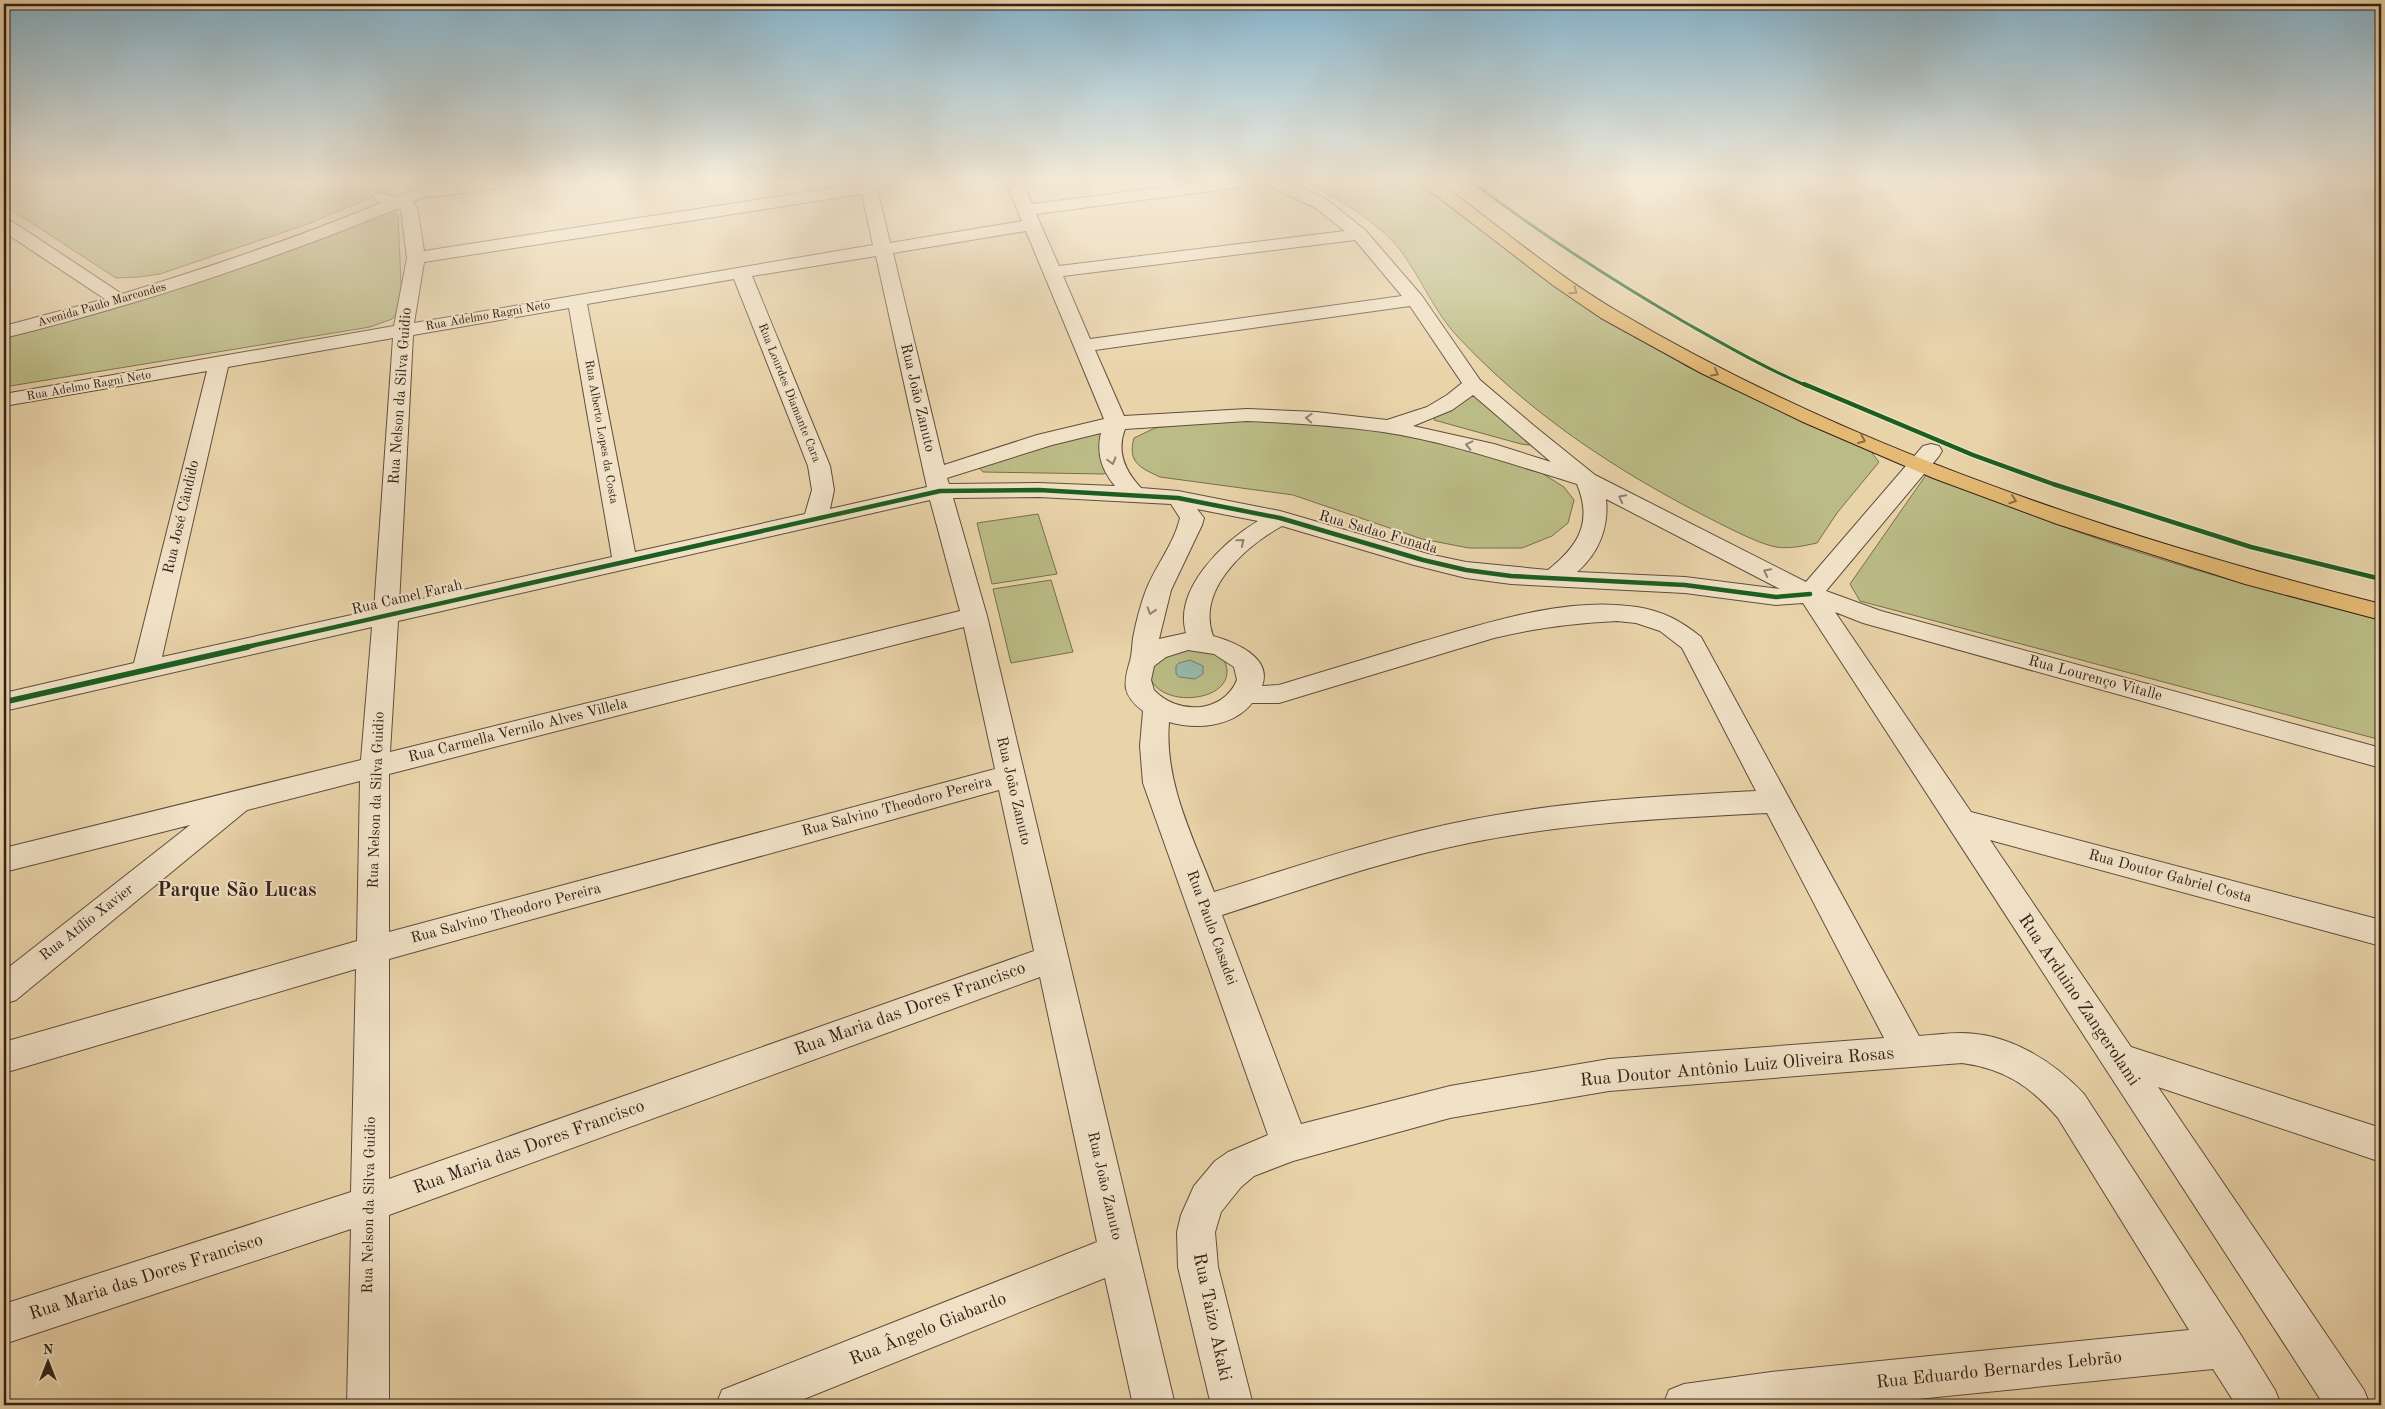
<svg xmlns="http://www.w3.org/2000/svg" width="2385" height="1409" font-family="'Old Standard TT',serif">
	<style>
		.green { fill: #bbbb85; stroke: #776e4f }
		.water { fill: #97b8aa; stroke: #6f7b70 }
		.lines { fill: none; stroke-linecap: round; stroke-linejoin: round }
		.minor-casing { stroke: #604d3d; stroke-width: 2 }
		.major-casing { stroke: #332019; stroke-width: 2 }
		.minor { fill: #f1e2c7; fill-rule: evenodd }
		.major { fill: #e4ba74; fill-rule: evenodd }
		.cycleway-far2-casing { stroke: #f1e2c7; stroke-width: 5 }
		.cycleway-far1-casing { stroke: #f1e2c7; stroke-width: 7 }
		.cycleway-casing { stroke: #f1e2c7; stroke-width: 9 }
		.cycleway-far2 { stroke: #1b5e20; stroke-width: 3 }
		.cycleway-far1 { stroke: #1b5e20; stroke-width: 4.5 }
		.cycleway { stroke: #1b5e20; stroke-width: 5.5 }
		.oneway { stroke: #8c6d46 }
		.oneway2 { stroke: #928170 }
		.labels { text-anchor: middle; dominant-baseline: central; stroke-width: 4; stroke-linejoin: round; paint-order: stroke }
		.far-street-label { font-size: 12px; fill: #332019; stroke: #f1e2c7 }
		.street-label { font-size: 15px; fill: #332019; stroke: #f1e2c7 }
		.near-street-label { font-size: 18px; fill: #332019; stroke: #f1e2c7 }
		.district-label { font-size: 20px; font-weight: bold; fill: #332019; stroke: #f1e2c7 }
	</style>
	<rect width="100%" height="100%" fill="#e9d3a9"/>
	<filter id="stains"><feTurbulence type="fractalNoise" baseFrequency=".004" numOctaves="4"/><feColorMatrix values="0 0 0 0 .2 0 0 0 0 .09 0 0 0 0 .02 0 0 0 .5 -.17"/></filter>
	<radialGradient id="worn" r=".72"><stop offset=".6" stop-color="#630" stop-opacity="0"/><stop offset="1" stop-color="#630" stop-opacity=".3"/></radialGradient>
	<path class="green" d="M4 179H415L308 224 160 274 139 277 116 278 4 205Z
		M1300 179H1411L1530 266 1686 366 1869 449 1879 462 1837 513 1817 543C1803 546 1790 549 1776 547 1758 544 1721 524 1703 515 1612 468 1528 412 1457 336 1434 311 1421 278 1401 251 1377 220 1334 197 1300 179Z
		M387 213 398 214 402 307 392 319 370 327 4 387V335C134 303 262 260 387 213Z
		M1478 394 1534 442 1529 445 1521 444 1434 420 1436 416 1472 395Z
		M1259 419 1374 427 1489 454 1537 470 1564 487 1574 500 1568 523 1552 536 1522 548H1469L1422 539 1293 495 1160 477C1141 468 1127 463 1134 438L1155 428 1199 422Z
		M1105 430C1098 445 1097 457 1108 470L1104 474 983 472 978 467 1002 456Z
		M1926 475 1935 476C2041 522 2152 559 2264 589 2302 600 2342 608 2381 617V740L1860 601 1850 584Z
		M1038 514 1057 574 992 584 977 523Z
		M1051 580 1073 652 1011 663 993 589Z
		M1174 647C1184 648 1211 650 1219 655 1224 658 1227 665 1227 671 1228 707 1142 708 1150 665Z"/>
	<path class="water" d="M1190 660 1203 666V674L1195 679 1179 677 1176 674V666L1179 663Z"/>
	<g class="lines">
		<g class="minor-casing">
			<path id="minor" d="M438 179H459L452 184 494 179H538L536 182 530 184 432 197 427 196 412 202 417 207 424 251 860 184 859 179H875L890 243 1022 221 1005 179H1021L1032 204 1229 179H1279L1326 199 1365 230 1422 296 1480 380 1533 425 1595 475 1806 582 1923 446 1931 444 1939 446 1942 451 1939 456 1826 591 1881 611 2381 748V768L1863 623 1835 612 1971 812 2381 920V946L1990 840 2131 1047 2381 1128V1162L2158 1087 2364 1390 2370 1405H2324L1803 603 1776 605 1685 593 1511 584 1466 578 1414 565 1282 526C1246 546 1196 589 1213 636 1234 642 1273 657 1262 686L1279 685C1327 670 1376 656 1424 641 1490 622 1568 596 1637 607 1663 611 1681 621 1701 637L1919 1036C1933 1035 1947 1033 1961 1033 2009 1033 2053 1061 2084 1094L2239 1332 2275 1390 2281 1405H2236L2213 1369 1858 1405H1663L1669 1390 1684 1384 1771 1372 2189 1330 2058 1118C2030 1086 2005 1069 1962 1063L1609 1091 1450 1118 1293 1161 1254 1176 1241 1187 1221 1212 1215 1232 1218 1267 1253 1405H1211L1178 1267 1177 1232 1181 1215 1194 1186 1215 1161 1228 1152 1268 1135 1143 783 1140 746 1143 711C1122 695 1123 684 1130 661 1132 654 1132 646 1133 638 1136 622 1140 606 1146 590 1156 565 1174 544 1180 518L1171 504 1039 497 953 498 987 616 1175 1405H1133L1105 1278 789 1405H716L722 1390 1097 1242 1040 977 389 1215V1405H347L351 1229 4 1344V1304L351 1192 356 969 4 1073V1042L357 941 360 781 247 810 16 1000 4 1004V971L190 825 4 872V848L361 760 372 627 4 711V693L134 663 207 371 4 406V394L394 326 407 258 401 210 397 209C269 261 138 305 4 338V326L105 299 4 232V219L10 220 122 294C210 267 296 238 381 203L373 198 375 194 381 193 396 197ZM1264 184 1314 207 1345 231 1059 266 1036 214ZM862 194 873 245 414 323 424 262ZM1026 231 1104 419 1037 435 944 465 893 253ZM1355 240 1402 296 1090 339 1063 276ZM876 256 927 487 830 509 834 490 830 466 752 276ZM734 279 808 466 812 490 805 514 635 552 587 304ZM1410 306 1462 383 1447 395 1427 407 1387 420 1316 412 1247 409 1124 416 1095 350ZM569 308 612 557 399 604 413 335ZM393 338 374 610 162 657 228 367ZM1473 395 1551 462 1494 444 1413 426 1452 410ZM1247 421C1293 423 1338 426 1383 432 1449 442 1514 465 1577 484 1593 523 1578 546 1548 570L1466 562 1428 554 1280 511 1178 491 1141 488C1125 471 1116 452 1125 429ZM1101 433C1096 454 1102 470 1115 486L1039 483 949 484 947 478 1052 445ZM1606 499 1780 589 1685 577 1577 572C1599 553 1609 527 1606 499ZM930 500 960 611 390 752 398 621ZM1197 509 1258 521C1224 541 1173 589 1186 633L1159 639 1171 590 1202 525 1204 518ZM1617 621 1636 623 1660 631 1682 648 1756 791C1660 796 1563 801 1469 820 1382 837 1298 866 1214 892 1193 837 1164 782 1169 722 1196 730 1233 727 1252 703H1279L1494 638C1535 628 1575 623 1617 621ZM964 627 995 769 389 932V774ZM1188 650 1214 654 1234 667 1237 680C1223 714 1177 715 1154 690L1151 680 1154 666 1166 657ZM999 790 1034 951 389 1179V959ZM1767 813 1884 1038 1609 1059 1450 1086 1301 1124 1222 915C1304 889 1385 860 1469 843 1567 823 1667 818 1767 813Z"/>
		</g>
		<g class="major-casing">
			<path id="major" d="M1415 179H1434C1495 222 1552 273 1617 311 1850 449 2120 538 2381 604V620L2245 584 2057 524 1933 478 1803 422 1701 373 1601 318 1554 286Z"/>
		</g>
		<use href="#minor" class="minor"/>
		<use href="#major" class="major"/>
		<g class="cycleway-far2-casing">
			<path id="cycleway-far2" d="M1468 179C1538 232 1610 279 1686 323 1725 345 1765 368 1807 386"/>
		</g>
		<g class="cycleway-far1-casing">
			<path id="cycleway-far1" d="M1804 384 1973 455 2053 484 2251 547 2381 579
				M242 648 940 491 1039 490 1178 498 1280 518 1423 560 1466 570 1511 576 1685 585 1776 597 1810 594"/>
		</g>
		<g class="cycleway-casing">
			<path id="cycleway" d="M4 702 248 647"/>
		</g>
		<use href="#cycleway-far2" class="cycleway-far2"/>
		<use href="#cycleway-far1" class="cycleway-far1"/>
		<use href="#cycleway" class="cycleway"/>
	</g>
	<defs><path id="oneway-chevron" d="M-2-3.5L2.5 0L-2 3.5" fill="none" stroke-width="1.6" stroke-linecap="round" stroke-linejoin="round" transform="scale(1.25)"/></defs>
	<g class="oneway">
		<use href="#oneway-chevron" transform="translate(1574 291) rotate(35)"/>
		<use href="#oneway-chevron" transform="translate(1715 373) rotate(29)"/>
		<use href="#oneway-chevron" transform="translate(1862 440) rotate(23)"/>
		<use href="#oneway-chevron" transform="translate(2013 500) rotate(19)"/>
	</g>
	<g class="oneway2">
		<use href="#oneway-chevron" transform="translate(1309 418) rotate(-177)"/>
		<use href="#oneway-chevron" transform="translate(1469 445) rotate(-167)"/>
		<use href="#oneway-chevron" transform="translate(1112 461) rotate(74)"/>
		<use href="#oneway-chevron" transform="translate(1622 498) rotate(-153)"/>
		<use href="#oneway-chevron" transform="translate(1241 542) rotate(-39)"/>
		<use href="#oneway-chevron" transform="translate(1767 572) rotate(-153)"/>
		<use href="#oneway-chevron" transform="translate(1151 611) rotate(107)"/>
	</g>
	<linearGradient id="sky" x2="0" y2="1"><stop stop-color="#87b6cf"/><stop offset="0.48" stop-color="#f5ebd8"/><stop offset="1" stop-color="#f5ebd8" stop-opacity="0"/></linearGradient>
	<rect width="2385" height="376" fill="url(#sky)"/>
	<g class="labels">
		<g class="far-street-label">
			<text transform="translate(102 305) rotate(-16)">Avenida Paulo Marcondes</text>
			<text transform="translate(488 316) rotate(-10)">Rua Adelmo Ragni Neto</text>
			<text transform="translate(89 386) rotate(-10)">Rua Adelmo Ragni Neto</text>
			<text transform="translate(789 393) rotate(68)">Rua Lourdes Diamante Cara</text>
			<text transform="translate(601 432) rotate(80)">Rua Alberto Lopes da Costa</text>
		</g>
		<g class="street-label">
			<text transform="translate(401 396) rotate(-86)">Rua Nelson da Silva Guidio</text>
			<text transform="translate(917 398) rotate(77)">Rua João Zanuto</text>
			<text transform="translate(182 517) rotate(-77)">Rua José Cândido</text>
			<text transform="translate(1378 533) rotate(16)">Rua Sadao Funada</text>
			<text transform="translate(407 598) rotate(-13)">Rua Camel Farah</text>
			<text transform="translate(2095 679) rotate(15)">Rua Lourenço Vitalle</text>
			<text transform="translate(518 731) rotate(-14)">Rua Carmella Vernilo Alves Villela</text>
			<text transform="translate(1013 791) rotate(77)">Rua João Zanuto</text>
			<text transform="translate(377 800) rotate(-88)">Rua Nelson da Silva Guidio</text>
			<text transform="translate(897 807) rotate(-15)">Rua Salvino Theodoro Pereira</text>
			<text transform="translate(2170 877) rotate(15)">Rua Doutor Gabriel Costa</text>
			<text transform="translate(506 914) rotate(-15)">Rua Salvino Theodoro Pereira</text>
			<text transform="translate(87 923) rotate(-38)">Rua Atílio Xavier</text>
			<text transform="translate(1211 928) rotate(70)">Rua Paulo Casadei</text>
			<text transform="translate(1104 1186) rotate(77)">Rua João Zanuto</text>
			<text transform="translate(370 1205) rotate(-89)">Rua Nelson da Silva Guidio</text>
		</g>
		<g class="near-street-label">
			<text transform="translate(2079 1000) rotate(56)">Rua Arduino Zangerolami</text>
			<text transform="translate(910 1009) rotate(-20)">Rua Maria das Dores Francisco</text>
			<text transform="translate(1737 1067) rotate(-5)">Rua Doutor Antônio Luiz Oliveira Rosas</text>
			<text transform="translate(529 1147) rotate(-20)">Rua Maria das Dores Francisco</text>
			<text transform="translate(146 1277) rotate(-18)">Rua Maria das Dores Francisco</text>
			<text transform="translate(1212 1317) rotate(78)">Rua Taizo Akaki</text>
			<text transform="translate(928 1329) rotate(-22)">Rua Ângelo Giabardo</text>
			<text transform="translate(1999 1370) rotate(-6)">Rua Eduardo Bernardes Lebrão</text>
		</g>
		<g class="district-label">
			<text x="237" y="891">Parque São Lucas</text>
		</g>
	</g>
	<rect width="2385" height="1409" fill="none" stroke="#e9d3a9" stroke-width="20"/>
	<rect x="5" y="5" width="2375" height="1399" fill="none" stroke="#332019" stroke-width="2.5"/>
	<rect x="10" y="10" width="2365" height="1389" fill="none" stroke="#332019"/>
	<g transform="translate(48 1362)" stroke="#f1e2c7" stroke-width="4" paint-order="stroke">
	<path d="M0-4L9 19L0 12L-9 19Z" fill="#332019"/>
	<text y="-8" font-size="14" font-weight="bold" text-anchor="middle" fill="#332019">N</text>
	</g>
	<rect width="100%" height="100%" filter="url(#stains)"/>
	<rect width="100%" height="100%" fill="url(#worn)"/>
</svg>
